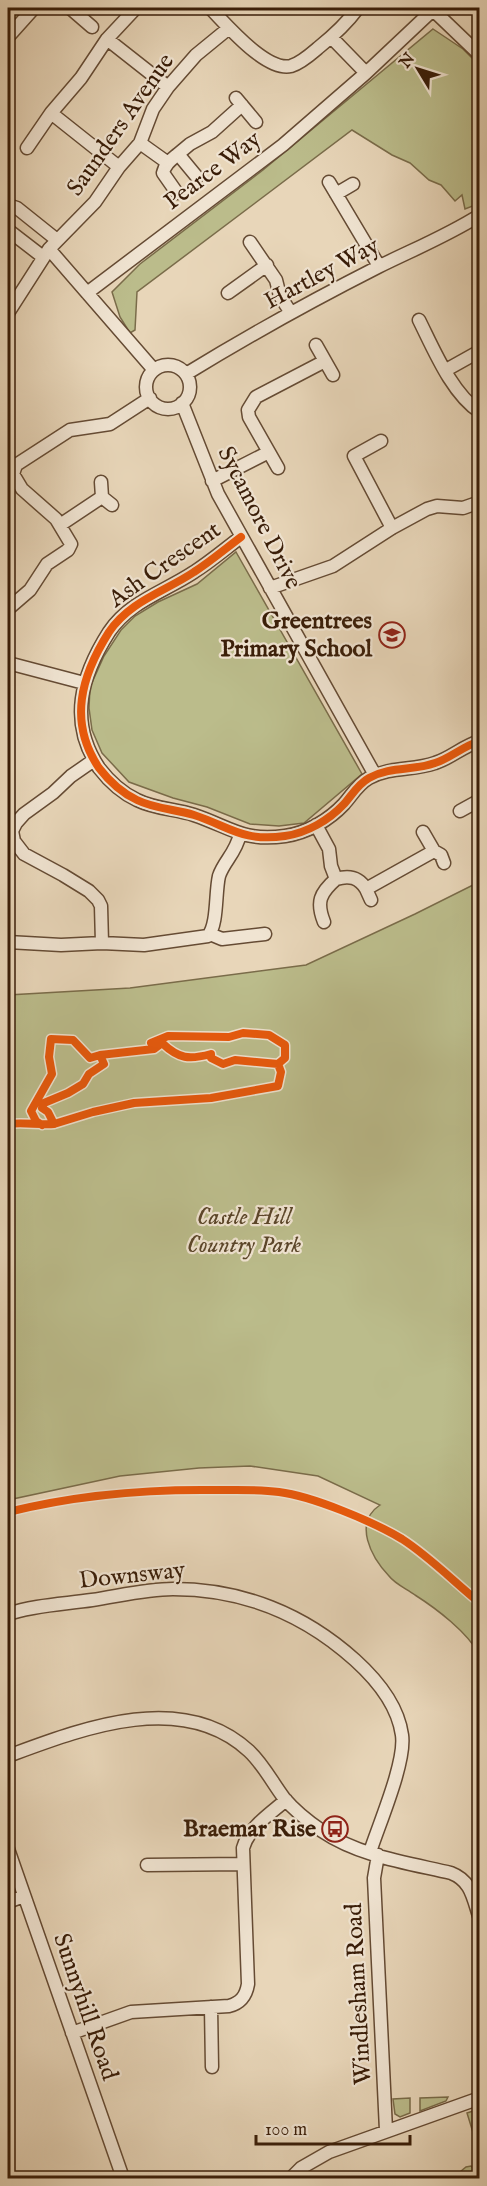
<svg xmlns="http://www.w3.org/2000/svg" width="487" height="2186" font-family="'IM FELL English',serif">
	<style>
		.green { fill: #bbbc8b; stroke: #7a6c4a; stroke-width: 1.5 }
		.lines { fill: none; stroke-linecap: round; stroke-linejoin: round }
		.minor-casing { stroke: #654b34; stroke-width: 15 }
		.minor { stroke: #f0e4d2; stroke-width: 12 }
		.cycleway-casing { stroke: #f0e4d2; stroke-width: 11 }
		.cycleway { stroke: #e8590c; stroke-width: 8 }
		.labels { text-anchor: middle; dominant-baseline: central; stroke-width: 4.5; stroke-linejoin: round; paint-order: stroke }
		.street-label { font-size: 24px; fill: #391d08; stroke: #f0e4d2 }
		.poi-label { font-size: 24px; font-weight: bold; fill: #391d08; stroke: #f0e4d2; text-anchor: end }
		.park-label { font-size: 24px; font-style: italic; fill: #5a4529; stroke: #f0e4d2 }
	</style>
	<rect width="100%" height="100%" fill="#e8d6b9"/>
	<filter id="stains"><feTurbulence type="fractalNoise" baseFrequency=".00333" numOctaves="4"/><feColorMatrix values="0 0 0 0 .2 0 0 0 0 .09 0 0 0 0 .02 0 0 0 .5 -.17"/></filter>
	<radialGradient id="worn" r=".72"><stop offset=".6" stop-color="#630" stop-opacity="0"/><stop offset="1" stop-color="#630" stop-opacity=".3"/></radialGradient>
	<path class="green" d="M8 8H29L8 34Z
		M433 29 463 49 479 65 480 201 478 204 465 209 462 195 455 201 441 185 429 180 410 163 392 155 352 130 137 292 135 330 130 333 120 317 112 292 140 264 263 170Z
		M236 552 362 774 304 823 279 826 250 824 207 807 173 798 129 782 102 753 92 730 89 708 90 687 104 656 121 630 135 616 158 602 197 584Z
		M479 882V1654C467 1632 437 1609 415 1595 407 1589 395 1584 389 1576 371 1557 353 1523 380 1505L318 1476 250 1466 199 1468 120 1476 8 1500V995L130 988 306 965 415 914Z
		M448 2097 446 2101 420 2111V2098Z
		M410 2098V2113L400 2117 395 2114 393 2099Z
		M479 2109H480L479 2152 467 2113Z
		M471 2166 476 2172 479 2170V2178H455V2176L466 2167Z"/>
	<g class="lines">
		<g class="minor-casing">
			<path id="minor" d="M70 8 92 27
				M210 8C226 24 266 72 291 66 301 63 311 54 318 48 333 36 347 23 358 8
				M433 10 480 55
				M8 37 34 8
				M331 37 366 73
				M107 39 168 87
				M236 98 256 122
				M140 143 168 163
				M27 148 51 113
				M178 154 190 144 212 132 242 105
				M119 167 51 113 81 78 107 39 136 8
				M329 182 379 266
				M177 193 163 173C165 164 171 160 178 154L197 177
				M336 194 353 184
				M8 205 17 208 57 240
				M8 230 43 257
				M250 242 276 280 280 296 291 313
				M49 249 154 370
				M87 293 283 145 366 73 435 8
				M228 293 267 265
				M8 313 49 249 95 202 119 167 140 143 153 109 168 87 196 55 229 28
				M419 320C434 350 452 394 480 412
				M316 345 333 375
				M146 387a22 22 0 1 1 44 0a22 22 0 1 1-44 0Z
				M446 370 480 351
				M186 374C248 336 313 300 378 267 412 250 447 236 480 215
				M182 403 218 494 375 775
				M381 441 354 456 392 528
				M278 468 249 417 248 410 256 397 325 361
				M212 481 267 453
				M102 497 112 505
				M60 525 102 497 101 482
				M241 537C225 549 210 562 194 572 164 592 130 601 109 632 81 676 68 722 99 768 109 781 122 793 137 800 155 809 175 809 194 815 230 827 243 842 285 836 307 833 329 820 344 804 352 795 358 784 369 778 391 766 413 771 435 763 451 758 463 746 480 741
				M270 588 333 566 392 528 427 509 437 506 463 508 480 502
				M8 609 30 590 47 564 68 550 71 544 56 519 22 489 13 474 16 465 70 430 110 424 150 398
				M8 663 84 683
				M460 811 480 800
				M316 825 329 849 331 866 336 879C320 893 316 902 324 922
				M8 830 12 831 16 823 24 814 53 793 71 776 94 760
				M12 831 14 841 24 854 63 875 89 891 98 900 101 906 102 943
				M423 832 434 851 441 855 444 863
				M336 879C349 875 359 877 366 889L434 851
				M366 889 371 900
				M210 934 222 939 265 934
				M8 942 61 945 102 943 144 945 208 936C218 924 215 893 219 876 224 861 236 853 240 834
				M8 1614C34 1605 65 1604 92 1600 119 1596 146 1589 173 1589 242 1589 304 1614 355 1660 376 1679 398 1706 402 1735 406 1762 379 1824 370 1852
				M8 1756C81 1729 182 1689 249 1751 263 1764 272 1782 284 1798 294 1810 309 1822 322 1831 359 1856 408 1863 451 1873 472 1881 473 1899 480 1919
				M8 1849 123 2178
				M378 1855 374 1878 386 2130
				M147 1865 243 1864
				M8 1902 24 1896
				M211 2007 212 2067
				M72 2033 131 2012 229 2006C241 2003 246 1996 248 1984L243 1848C249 1827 270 1814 286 1800
				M291 2178 301 2168 329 2152 480 2098"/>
		</g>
		<use href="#minor" class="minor"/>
		<g class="cycleway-casing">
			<path id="cycleway" d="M241 537C225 549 210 562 194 572 164 592 130 601 109 632 81 676 68 722 99 768 109 781 122 793 137 800 155 809 175 809 194 815 230 827 243 842 285 836 307 833 329 820 344 804 352 795 358 784 369 778 391 766 413 771 435 763 451 758 463 746 480 741
				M151 1043 168 1036 229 1037 243 1033 269 1035 285 1045V1058L278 1064
				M8 1124C23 1122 38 1125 54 1124L48 1112 42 1108 44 1103 68 1093 83 1084 89 1074 104 1064 100 1055 90 1058 73 1040 51 1039 49 1057 52 1074 31 1111 36 1121 42 1125
				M54 1124 93 1112 134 1103 211 1098 278 1086 281 1072 278 1064 235 1060 223 1064 211 1058V1054C189 1060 179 1059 162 1043L154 1049 100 1055
				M8 1512C76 1495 146 1489 216 1490 237 1490 258 1489 279 1492 312 1496 374 1522 402 1539 430 1557 454 1582 480 1603"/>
		</g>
		<use href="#cycleway" class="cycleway"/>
	</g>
	<defs>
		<g id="school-ring" transform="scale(1.35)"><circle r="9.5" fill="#f0e4d2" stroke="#8f2418" stroke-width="1.5"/><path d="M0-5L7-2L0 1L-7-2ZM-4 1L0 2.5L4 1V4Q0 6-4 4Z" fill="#8f2418"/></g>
		<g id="bus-ring" transform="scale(1.35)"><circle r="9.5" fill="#f0e4d2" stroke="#8f2418" stroke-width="1.5"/><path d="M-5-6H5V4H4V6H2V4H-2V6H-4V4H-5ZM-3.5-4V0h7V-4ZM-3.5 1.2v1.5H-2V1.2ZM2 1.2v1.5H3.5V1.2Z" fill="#8f2418"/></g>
	</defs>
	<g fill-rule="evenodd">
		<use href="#school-ring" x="392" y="635"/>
		<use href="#bus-ring" x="335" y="1829"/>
	</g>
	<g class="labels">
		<g class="street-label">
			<text transform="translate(121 125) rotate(-55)">Saunders Avenue</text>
			<text transform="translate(213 171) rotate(-37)">Pearce Way</text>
			<text transform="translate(322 274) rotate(-28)">Hartley Way</text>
			<text transform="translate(259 518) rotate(63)">Sycamore Drive</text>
			<text transform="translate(165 565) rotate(-35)">Ash Crescent</text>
			<text transform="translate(132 1576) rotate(-6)">Downsway</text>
			<text transform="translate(359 1994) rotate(-93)">Windlesham Road</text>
			<text transform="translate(85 2007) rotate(71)">Sunnyhill Road</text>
		</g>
		<g class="poi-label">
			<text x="372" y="621">Greentrees<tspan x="372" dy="28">Primary School</tspan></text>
			<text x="316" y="1829">Braemar Rise</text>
		</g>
		<g class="park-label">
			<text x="244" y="1217">Castle Hill<tspan x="244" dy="28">Country Park</tspan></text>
		</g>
	</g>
	<rect width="487" height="2186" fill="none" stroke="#e8d6b9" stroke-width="30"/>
	<rect x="9" y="9" width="469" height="2168" fill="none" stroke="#391d08" stroke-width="3"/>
	<rect x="15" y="15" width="457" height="2156" fill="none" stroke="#391d08" stroke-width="1.5"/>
	<g transform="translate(418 69) rotate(308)" stroke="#f0e4d2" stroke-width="4.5" paint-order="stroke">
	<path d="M0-4.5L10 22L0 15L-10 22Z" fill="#391d08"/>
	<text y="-9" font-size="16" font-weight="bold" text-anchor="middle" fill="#391d08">N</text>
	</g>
	<path d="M256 2135v9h154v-9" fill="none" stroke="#391d08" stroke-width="3"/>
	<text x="265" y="2135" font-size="18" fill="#391d08" stroke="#f0e4d2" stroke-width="4.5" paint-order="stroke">100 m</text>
	<rect width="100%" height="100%" filter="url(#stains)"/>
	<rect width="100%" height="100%" fill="url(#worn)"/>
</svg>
